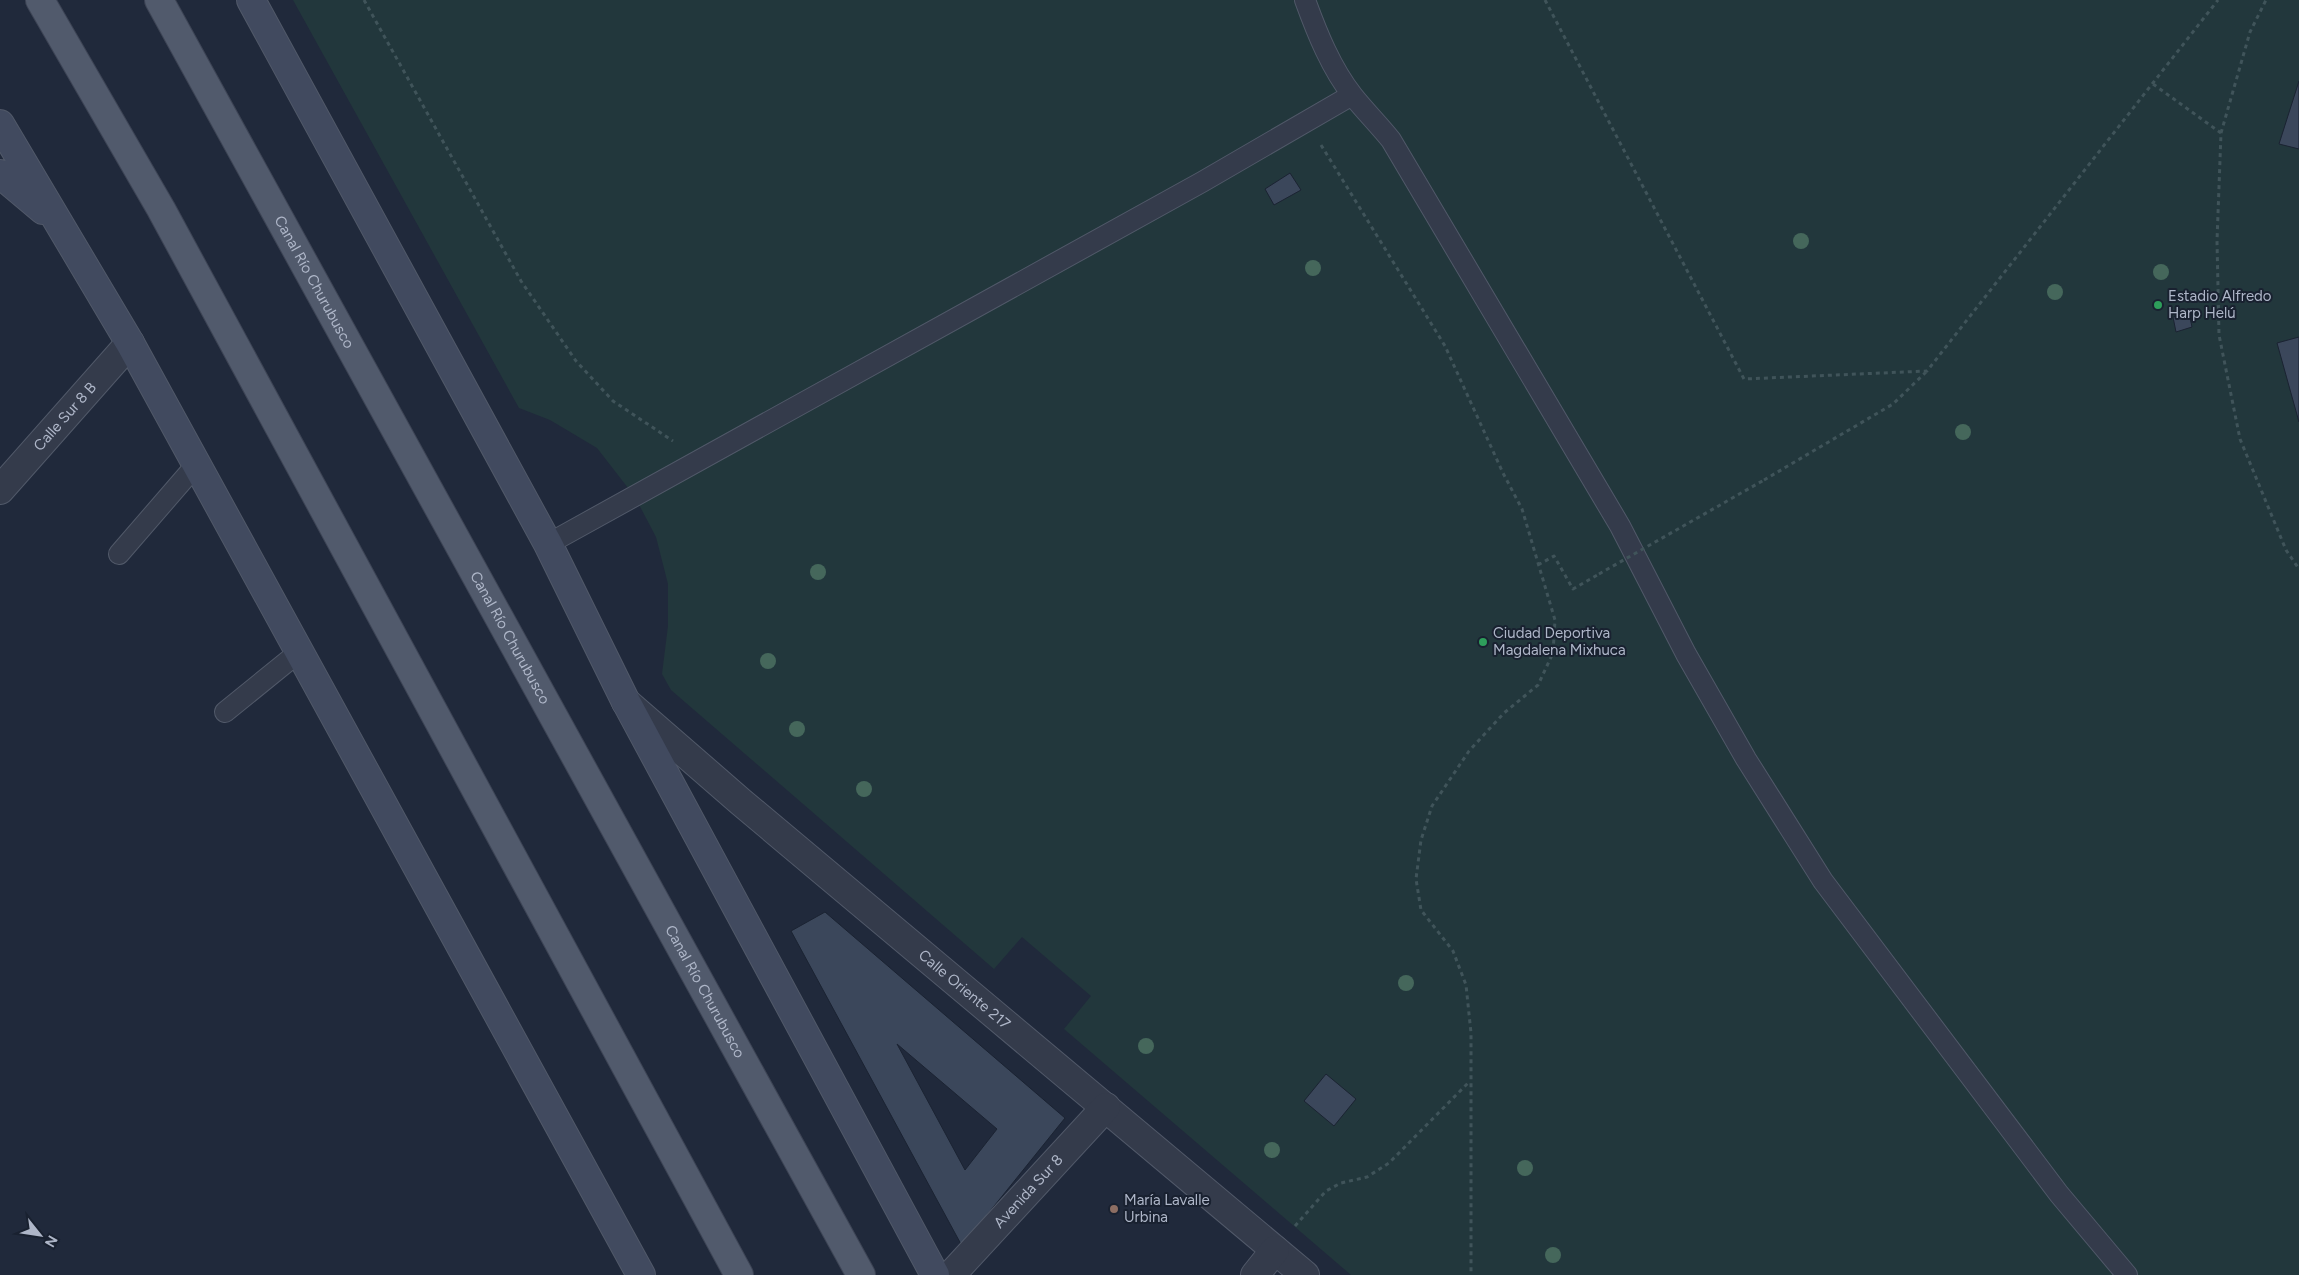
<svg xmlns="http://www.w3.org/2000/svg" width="2299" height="1275" font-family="Figtree,sans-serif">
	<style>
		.green { fill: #22373c }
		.building { fill: #3b475b; stroke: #1b2332; fill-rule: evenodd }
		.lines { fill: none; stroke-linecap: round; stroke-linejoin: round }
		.lane-casing { stroke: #515969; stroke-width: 22 }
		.street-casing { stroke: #515969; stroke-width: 30 }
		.secondary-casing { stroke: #515969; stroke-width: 30 }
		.primary-casing { stroke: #3d4455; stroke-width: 30 }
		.path { stroke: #40545a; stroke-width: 3; stroke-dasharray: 4 4; stroke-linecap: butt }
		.lane { stroke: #343b4b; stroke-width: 20 }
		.street { stroke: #343b4b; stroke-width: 28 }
		.secondary { stroke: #414a5f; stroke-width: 28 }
		.primary { stroke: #515a6c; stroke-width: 28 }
		.path-bridge { stroke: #40545a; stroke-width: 3; stroke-dasharray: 4 4; stroke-linecap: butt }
		.tree { fill: #45675b }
		.leisure-dot { fill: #2e9e5b; stroke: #192130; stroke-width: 2 }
		.education-dot { fill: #8d6e63; stroke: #192130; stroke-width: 2 }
		.labels { text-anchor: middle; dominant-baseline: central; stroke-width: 4; stroke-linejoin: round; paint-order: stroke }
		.street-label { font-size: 15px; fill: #aeb6c8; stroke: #192130 }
		.poi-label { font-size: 15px; fill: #aeb6c8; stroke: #192130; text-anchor: start }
	</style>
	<rect width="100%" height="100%" fill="#20293b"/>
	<path class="green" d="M293 0H2299V1275H1351L1064 1029 1091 996 1022 937 994 969 671 690 662 674 668 626V584L656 537 635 497 597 448 550 420 519 408Z"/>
	<path class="building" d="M2299 81V149L2279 144Z
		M1290 173 1301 190 1274 205 1265 189Z
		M2189 313 2192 327 2176 332 2173 317Z
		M2299 337V422L2277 343Z
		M825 912 1065 1118 962 1246 791 931ZM897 1044 997 1129 965 1170Z
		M1326 1074 1356 1099 1334 1126 1304 1101Z"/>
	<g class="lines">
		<g class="lane-casing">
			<path id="lane" d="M1305 0C1317 33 1331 68 1353 96 1365 111 1379 125 1391 140L1620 526 1686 654 1746 759 1823 881 2059 1194 2127 1275
				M548 544 1202 182 1352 95
				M119 554 196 465
				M225 712 299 652"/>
		</g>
		<g class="street-casing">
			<g id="street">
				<path id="s1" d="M0 490 130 343"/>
				<path id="s2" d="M626 702 741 802 1305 1275"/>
				<path id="s3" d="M951 1275 1106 1107"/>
				<path d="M1255 1275 1275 1250"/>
			</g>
		</g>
		<g class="secondary-casing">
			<path id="secondary" d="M251 0 548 544 625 700 935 1275
				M0 124 130 343 641 1275
				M0 174 43 210"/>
		</g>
		<g class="primary-casing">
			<g id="primary">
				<path d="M40 0 161 209 739 1275"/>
				<path id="s4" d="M159 0 861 1275"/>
			</g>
		</g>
		<path class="path" d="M364 0 521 281 576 361 613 401 673 441
			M1545 0 1744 379 1927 371 2218 0
			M2153 84 2221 133 2217 241 2219 335 2240 439 2286 550 2299 569
			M2221 133 2250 32 2266 0
			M1321 145 1445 346 1503 473 1522 509 1555 620 1553 653 1538 685 1504 713 1469 751 1432 806 1421 840 1416 879 1421 910 1453 951 1466 985 1471 1033V1275
			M1764 480 1893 404 1926 372
			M1538 565 1554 556 1573 589 1599 574
			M1295 1226 1326 1191 1341 1183 1367 1177 1389 1163 1470 1081"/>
		<use href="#lane" class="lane"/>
		<use href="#street" class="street"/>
		<use href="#secondary" class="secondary"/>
		<use href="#primary" class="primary"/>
		<path class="path-bridge" d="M1599 574 1764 480"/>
	</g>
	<g class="tree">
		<circle cx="1801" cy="241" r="8"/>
		<circle cx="1313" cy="268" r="8"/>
		<circle cx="2161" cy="272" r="8"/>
		<circle cx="2055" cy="292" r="8"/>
		<circle cx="1963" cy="432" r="8"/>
		<circle cx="818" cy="572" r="8"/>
		<circle cx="768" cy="661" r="8"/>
		<circle cx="797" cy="729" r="8"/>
		<circle cx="864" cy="789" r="8"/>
		<circle cx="1406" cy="983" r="8"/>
		<circle cx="1146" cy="1046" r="8"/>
		<circle cx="1272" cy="1150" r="8"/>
		<circle cx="1525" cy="1168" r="8"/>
		<circle cx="1553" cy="1255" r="8"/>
	</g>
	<g class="leisure-dot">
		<circle cx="2158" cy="305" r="5"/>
		<circle cx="1483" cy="642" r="5"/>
	</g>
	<circle class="education-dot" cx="1114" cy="1209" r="5"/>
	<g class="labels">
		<g class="street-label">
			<text stroke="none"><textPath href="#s4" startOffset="322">Canal Río Churubusco</textPath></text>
			<text stroke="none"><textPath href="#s1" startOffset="98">Calle Sur 8 B</textPath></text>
			<text stroke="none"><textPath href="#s4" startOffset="728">Canal Río Churubusco</textPath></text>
			<text stroke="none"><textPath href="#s2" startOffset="444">Calle Oriente 217</textPath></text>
			<text stroke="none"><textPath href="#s4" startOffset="1132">Canal Río Churubusco</textPath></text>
			<text stroke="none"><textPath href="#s3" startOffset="114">Avenida Sur 8</textPath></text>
		</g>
		<g class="poi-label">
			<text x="2168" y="296">Estadio Alfredo<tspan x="2168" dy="17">Harp Helú</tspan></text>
			<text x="1493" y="633">Ciudad Deportiva<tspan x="1493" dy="17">Magdalena Mixhuca</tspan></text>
			<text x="1124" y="1200">María Lavalle<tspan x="1124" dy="17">Urbina</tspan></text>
		</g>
	</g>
	<g transform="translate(40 1235) rotate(120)" stroke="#192130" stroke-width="4" paint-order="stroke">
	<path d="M0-4L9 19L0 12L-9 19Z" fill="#aeb6c8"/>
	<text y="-8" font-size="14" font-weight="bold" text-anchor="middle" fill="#aeb6c8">N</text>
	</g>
</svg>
